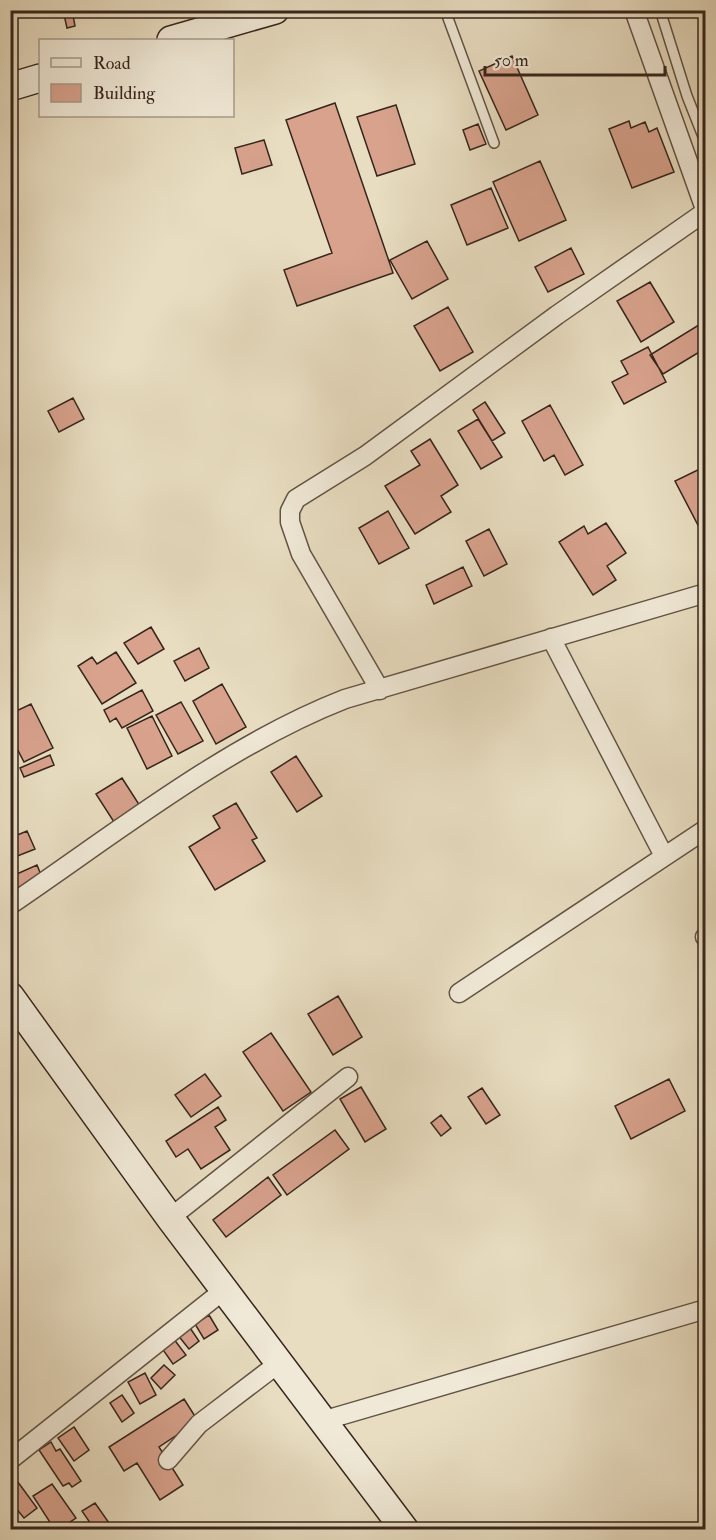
<svg xmlns="http://www.w3.org/2000/svg" width="716" height="1540" font-family="'IM FELL Double Pica',serif">
	<style>
		.building { fill: #d8a28d; stroke: #36251c; stroke-width: 1.5 }
		.lines { fill: none; stroke-linecap: round; stroke-linejoin: round }
		.lane-casing { stroke: #625345; stroke-width: 12 }
		.street-casing { stroke: #625345; stroke-width: 21 }
		.secondary-casing { stroke: #36251c; stroke-width: 30 }
		.lane { stroke: #f0e9d7; stroke-width: 9 }
		.street { stroke: #f0e9d7; stroke-width: 18 }
		.secondary { stroke: #f0e9d7; stroke-width: 27 }
	</style>
	<rect width="100%" height="100%" fill="#e8ddc1"/>
	<filter id="stains"><feTurbulence type="fractalNoise" baseFrequency=".00333" numOctaves="4"/><feColorMatrix values="0 0 0 0 .2 0 0 0 0 .09 0 0 0 0 .02 0 0 0 .5 -.17"/></filter>
	<radialGradient id="worn" r=".72"><stop offset=".6" stop-color="#630" stop-opacity="0"/><stop offset="1" stop-color="#630" stop-opacity=".3"/></radialGradient>
	<path class="building" d="M63 10H72L75 26 67 28Z
		M512 56 538 115 506 130 479 71Z
		M335 103 393 273 297 306 284 270 332 253 286 120Z
		M396 105 415 164 377 176 357 117Z
		M629 121 631 128 645 122 649 132 657 128 674 172 632 188 609 129Z
		M478 124 486 144 470 150 463 130Z
		M264 140 272 165 242 174 235 148Z
		M540 161 566 220 519 241 493 182Z
		M491 188 508 228 467 245 451 205Z
		M427 241 448 279 412 299 390 260Z
		M571 248 584 274 548 292 535 267Z
		M650 282 674 322 641 342 617 301Z
		M448 307 473 352 440 371 414 326Z
		M702 323 706 329V348L663 374 650 355Z
		M648 347 666 382 624 404 612 382 628 374 621 361Z
		M73 398 84 419 59 432 48 411Z
		M485 402 505 433 492 441 473 410Z
		M550 405 583 465 565 475 554 455 544 461 522 421Z
		M478 419 502 457 481 469 458 431Z
		M430 439 458 485 441 496 451 512 415 534 385 486 420 465 411 451Z
		M706 466V528L701 531 675 481Z
		M388 511 409 548 379 564 359 528Z
		M606 523 626 553 607 566 616 580 593 595 559 542 584 526 588 534Z
		M489 529 507 564 484 576 466 541Z
		M463 567 472 586 434 604 426 585Z
		M151 627 164 649 138 664 124 643Z
		M199 648 209 668 185 681 174 661Z
		M116 652 136 683 102 704 78 666 92 657 97 664Z
		M222 684 246 727 216 744 193 701Z
		M142 690 153 711 122 728 116 718 110 722 104 710Z
		M181 702 203 741 178 754 156 715Z
		M31 704 53 748 24 762 10 735V714Z
		M152 716 172 756 147 769 127 728Z
		M50 755 54 765 24 777 20 768Z
		M296 756 322 796 297 812 271 772Z
		M122 778 140 806 114 822 96 794Z
		M236 803 257 838 252 840 265 861 215 890 189 847 220 828 213 816Z
		M27 831 35 849 10 859V838Z
		M37 865 43 880 10 900V877Z
		M338 996 362 1037 333 1055 308 1014Z
		M271 1033 311 1092 283 1111 243 1052Z
		M205 1074 221 1096 191 1117 175 1095Z
		M669 1079 685 1111 631 1139 615 1106Z
		M361 1087 386 1129 365 1142 340 1099Z
		M482 1088 500 1115 486 1124 468 1097Z
		M218 1107 226 1120 215 1127 230 1150 201 1169 188 1149 176 1157 166 1141Z
		M441 1115 451 1128 441 1136 431 1123Z
		M335 1130 349 1149 287 1195 273 1175Z
		M268 1177 281 1195 226 1237 213 1220Z
		M209 1315 218 1330 204 1339 195 1324Z
		M188 1325 199 1341 189 1349 177 1334Z
		M173 1338 186 1355 173 1364 161 1347Z
		M164 1365 175 1375 161 1389 151 1378Z
		M145 1373 156 1395 140 1404 128 1382Z
		M122 1395 134 1413 122 1422 110 1403Z
		M184 1399 198 1421 159 1447 183 1485 160 1500 137 1463 124 1471 109 1447Z
		M74 1427 89 1450 74 1461 58 1438Z
		M51 1442 56 1451 60 1449 81 1481 72 1487 69 1483 63 1486 39 1450Z
		M12 1474 37 1508 24 1518 10 1501Z
		M52 1484 76 1518 58 1530H55L33 1496Z
		M95 1503 114 1530H95L82 1511Z"/>
	<g class="lines">
		<g class="lane-casing">
			<path id="lane" d="M445 10 494 143
				M660 10 687 96 706 144"/>
		</g>
		<g class="street-casing">
			<path id="street" d="M634 10 706 212
				M551 638 664 856
				M380 690 301 554 290 522V511L296 499 365 456 557 315 705 212
				M10 905C116 833 227 745 345 699L706 593
				M705 937H706
				M459 993 706 829
				M170 1218 348 1077
				M322 1421 706 1309
				M10 1460 224 1290
				M168 1460 199 1424 279 1363"/>
		</g>
		<g class="secondary-casing">
			<path id="secondary" d="M171 40 275 10
				M10 87 40 78
				M10 996 170 1218 405 1530"/>
		</g>
		<use href="#lane" class="lane"/>
		<use href="#street" class="street"/>
		<use href="#secondary" class="secondary"/>
	</g>
	<rect width="716" height="1540" fill="none" stroke="#e8ddc1" stroke-width="36"/>
	<rect x="12" y="12" width="692" height="1516" fill="none" stroke="#36251c" stroke-width="3"/>
	<rect x="18" y="18" width="680" height="1504" fill="none" stroke="#36251c" stroke-width="1.5"/>
	<rect x="39" y="39" width="195" height="78" fill="#f0e9d7" stroke="#a69b8c" stroke-width="1.5"/>
	<rect x="51" y="58" width="30" height="9" fill="#f0e9d7" stroke="#a69b8c" stroke-width="1.5"/>
	<text x="93" y="69" font-size="18" fill="#36251c">Road</text>
	<rect x="51" y="84" width="30" height="18" fill="#d8a28d" stroke="#a69b8c" stroke-width="1.5"/>
	<text x="93" y="99" font-size="18" fill="#36251c">Building</text>
	<path d="M485 66v9h180v-9" fill="none" stroke="#36251c" stroke-width="3"/>
	<text x="494" y="66" font-size="18" fill="#36251c" stroke="#f0e9d7" stroke-width="4.5" paint-order="stroke">50 m</text>
	<rect width="100%" height="100%" filter="url(#stains)"/>
	<rect width="100%" height="100%" fill="url(#worn)"/>
</svg>
